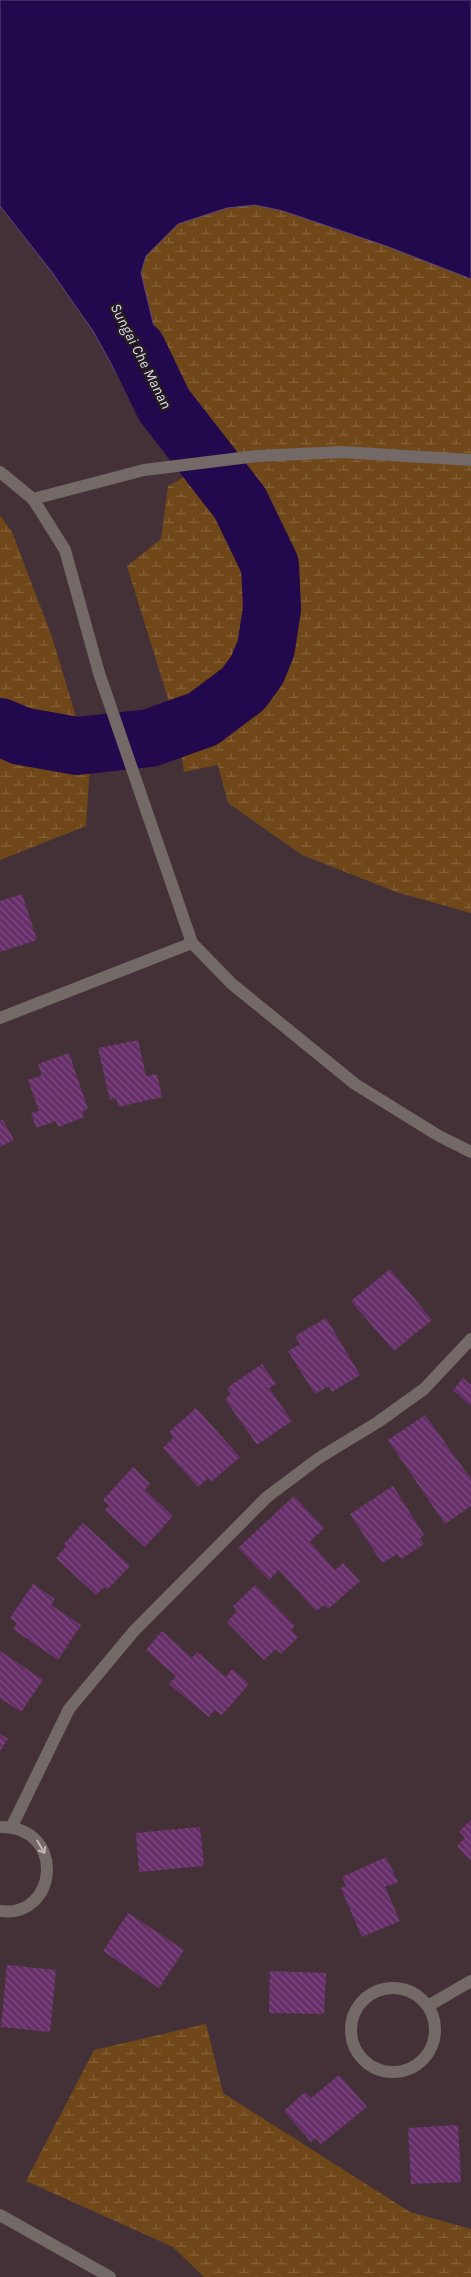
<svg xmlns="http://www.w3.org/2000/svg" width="471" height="2277" font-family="Karla,sans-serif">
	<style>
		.wetland { fill: url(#wetland-marsh) }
		.water { fill: #22084d; stroke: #5f497a }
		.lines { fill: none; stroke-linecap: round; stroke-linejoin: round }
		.river { stroke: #22084d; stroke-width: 58 }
		.building { fill: url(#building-back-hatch) }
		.service { stroke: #736967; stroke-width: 12 }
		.minor { stroke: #736967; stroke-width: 12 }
		.oneway { stroke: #c2b6b8 }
		.labels { text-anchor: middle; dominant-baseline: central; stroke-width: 5; stroke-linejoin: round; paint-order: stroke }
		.water-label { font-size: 15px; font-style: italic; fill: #dfdcf1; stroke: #241c1e }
	</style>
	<defs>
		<pattern id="wetland-marsh" width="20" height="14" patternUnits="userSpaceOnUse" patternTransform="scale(1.25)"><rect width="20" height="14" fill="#704719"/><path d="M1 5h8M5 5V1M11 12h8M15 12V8" fill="none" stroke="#85613a"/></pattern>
		<pattern id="building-back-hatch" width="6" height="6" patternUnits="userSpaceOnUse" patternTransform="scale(1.25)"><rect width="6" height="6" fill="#672f6a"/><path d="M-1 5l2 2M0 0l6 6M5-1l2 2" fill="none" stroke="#7d4d7f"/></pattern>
	</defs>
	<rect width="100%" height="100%" fill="#443137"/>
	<path class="wetland" d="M255 205C327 219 402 252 471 279V913L399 893 302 855 228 803 218 765 184 772 177 728 127 566 161 539 168 486 183 478 185 400 162 360 141 273 146 256 178 224 227 208Z
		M0 515 12 532 52 637 90 764 86 826 0 860Z
		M206 2024 223 2093 410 2212 471 2229V2277H204L173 2247 26 2181 94 2050Z"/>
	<path class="water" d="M0 0H471V279L386 246 283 211 255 205 227 208 178 224 146 256 141 273 162 360 185 400 184 412 175 419 160 421 152 419 138 407 114 369 93 331 51 271 0 206Z"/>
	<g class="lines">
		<path class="river" d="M0 727 21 736 77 746 150 738 203 719 243 689 257 670 266 648 272 609 270 565 240 503 164 405 137 349"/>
	</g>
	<path class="building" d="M22 894 37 940 0 952V901Z
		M138 1040 146 1076 157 1074 162 1097 118 1107 116 1098 110 1100 98 1048Z
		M69 1053 88 1109 82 1112 84 1117 58 1127 56 1121 36 1128 31 1113 39 1111 28 1080 42 1075 38 1064Z
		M3 1120 14 1140 0 1147V1121Z
		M390 1269 432 1320 394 1351 351 1301Z
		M326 1318 360 1375 332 1392 329 1386 315 1394 288 1351 300 1344 295 1336Z
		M262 1364 276 1384 269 1388 292 1421 257 1445 225 1399 231 1394 227 1388Z
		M463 1378 471 1385V1406L453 1390Z
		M196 1408 240 1457 211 1482 208 1478 198 1487 163 1448 174 1437 169 1432Z
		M425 1415 471 1479V1506L445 1524 388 1440Z
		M133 1467 150 1484 145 1490 173 1516 145 1547 105 1510 109 1505 103 1500Z
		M393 1486 424 1535 420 1538 424 1544 401 1559 397 1554 382 1563 350 1514Z
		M294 1496 324 1528 310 1542 335 1570 343 1563 360 1581 328 1609 324 1605 316 1611 279 1570 269 1580 238 1548Z
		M83 1523 130 1566 107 1590 104 1587 96 1595 56 1558 66 1546 64 1544Z
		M33 1584 55 1599 51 1605 81 1625 58 1660 13 1629 17 1623 10 1618Z
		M255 1585 295 1626 291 1630 298 1637 281 1654 276 1649 264 1660 227 1622 237 1611 233 1606Z
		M162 1631 192 1658 197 1652 226 1677 232 1669 249 1684 222 1715 214 1710 209 1717 169 1684 176 1676 146 1650Z
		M0 1651 43 1680 21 1712 0 1698Z
		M0 1734 8 1739 0 1751Z
		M471 1820V1861L457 1846 465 1838 459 1831Z
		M200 1827 204 1866 139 1872 136 1833Z
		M386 1857 398 1882 385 1887 400 1921 362 1937 341 1888 346 1886 342 1877Z
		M128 1913 184 1950 159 1988 103 1951Z
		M7 1965 56 1970 50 2032 1 2027Z
		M270 1971 326 1973 324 2014 269 2013Z
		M339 2075 367 2107 321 2144 316 2138 311 2142 284 2111 305 2092 311 2098Z
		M458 2125 461 2182 411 2184 408 2128Z"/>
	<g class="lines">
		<path class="service" d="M33 499 144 470 257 456 342 452 471 460"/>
		<path class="minor" d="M0 472 33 499 65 550 99 673 192 943 232 984 355 1084 439 1136 471 1152
			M0 1018 192 943
			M12 1826 69 1709 134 1631 267 1497 319 1458 378 1422 424 1389 471 1339
			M0 1827C67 1826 58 1919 0 1911
			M351 2030a42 42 0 1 1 84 0a42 42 0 1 1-84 0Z
			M428 2006 471 1981
			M0 2215 110 2277"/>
	</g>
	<defs><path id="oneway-shaft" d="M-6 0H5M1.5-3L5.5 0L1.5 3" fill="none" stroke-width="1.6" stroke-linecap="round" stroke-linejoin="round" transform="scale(1.25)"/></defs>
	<use class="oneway" href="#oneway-shaft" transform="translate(41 1847) rotate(60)"/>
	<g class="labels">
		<g class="water-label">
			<text transform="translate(141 356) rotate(63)">Sungai Che Manan</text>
		</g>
	</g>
</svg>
